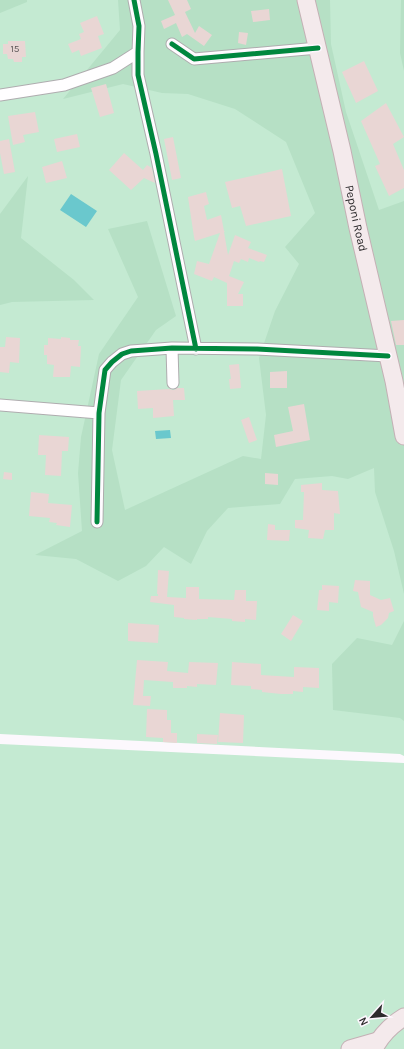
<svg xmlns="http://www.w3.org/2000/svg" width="404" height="1049" font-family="Karla,sans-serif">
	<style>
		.green { fill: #c4ead2 }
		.forest { fill: #b6e0c5 }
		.water { fill: #6ac8cd }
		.building { fill: #e9d6d4 }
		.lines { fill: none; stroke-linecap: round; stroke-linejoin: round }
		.minor-casing { stroke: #afacaf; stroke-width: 13 }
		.primary-casing { stroke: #c4b0b5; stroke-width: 19 }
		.minor { stroke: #fffeff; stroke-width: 11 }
		.primary { stroke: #f4eaec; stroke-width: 17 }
		.cycleway-casing { stroke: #fdf7fe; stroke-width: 8 }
		.cycleway { stroke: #00873e; stroke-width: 5 }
		.labels { text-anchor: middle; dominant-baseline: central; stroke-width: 3; stroke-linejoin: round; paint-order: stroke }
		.number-label { font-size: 10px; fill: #5c5657 }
		.street-label { font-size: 12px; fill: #2d2b2d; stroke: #fdf7fe }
	</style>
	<rect width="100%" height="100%" fill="#fcf8fd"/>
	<path class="green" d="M0 0H404V756L400 754 0 734Z
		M0 744 404 763V1049H0Z"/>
	<path class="forest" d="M0 0H27V2L0 13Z
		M118 0H330L331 44 346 112 379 210 404 201V594L394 551 375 492 374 468 348 479 332 476 295 479 280 504 228 508 207 531 191 564 164 547 146 566 118 581 76 559 35 555 82 531 78 473 81 437 99 354 138 297 108 229 147 221 176 316 156 330 121 380 112 450 125 510 243 456 261 459 266 415 259 358 275 311 299 264 285 247 315 213 286 142 235 109 188 94 162 93 123 84 63 99 120 30Z
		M401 0H404V71L400 53Z
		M28 176 21 238 74 280 94 300 12 302 0 305V214Z
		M404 621V721L400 718 333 710 332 664 357 638 392 645Z"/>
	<path class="water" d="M71 194 97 211 86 227 60 210Z
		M170 430 171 438 156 439 155 431Z"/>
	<path class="building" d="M168 0H187L191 9 185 12 195 33 199 26 212 35 204 46 187 34 182 37 176 23 164 29 161 21 175 15Z
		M269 9 270 20 253 22 251 11Z
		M97 16 104 34 98 36 102 48 81 56 79 50 72 53 68 44 81 39 79 34 84 32 80 23Z
		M239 32 248 33 246 45 238 43Z
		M8 41H25L26 57H22V62H14L13 59H8L7 54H3V44H8Z
		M364 61 378 91 356 103 342 72Z
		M106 84 114 113 100 117 91 88Z
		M386 103 404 137 393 144 404 170V188L389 196 375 166 380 164 361 121Z
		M35 112 39 132 23 135 25 142 13 145 8 116Z
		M77 134 80 147 57 152 54 139Z
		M173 137 181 178 172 180 164 139Z
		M9 139 15 172 4 174 0 153V141Z
		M124 153 143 170 147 165 152 168 155 183 144 178 131 190 109 170Z
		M62 161 67 178 46 183 42 167Z
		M282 169 291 216 246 226 240 206 232 208 225 182Z
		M206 192 209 204 204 206 207 220 221 215 224 231H225L224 232 228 255 235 235 251 242 248 248 267 255 264 262 260 261 259 262 249 258 248 262 241 259 239 263 234 261 229 276 244 282 238 294H243V306H227V283L214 277 212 281 194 274 197 261 209 264 220 233 195 241 194 237 188 197Z
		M404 320V345H396L391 321Z
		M6 337 20 338 19 363 10 362 9 373 0 372V347H5Z
		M61 337 70 338V340H79L78 346H81L80 367 71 366 70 377H53L54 365 47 364V355H44V345H48V338L61 339Z
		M239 364 241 388 230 389 229 379H231L229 365Z
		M287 371V388H270V372Z
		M177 388H184L185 400H173L174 416 153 418V408L138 409 137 391 169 389 174 390Z
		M304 404 310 440 276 447 274 435 293 431 288 407Z
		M249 417 257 440 249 443 241 420Z
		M39 435 69 437 68 451H62L61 476 45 475 46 455H38Z
		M4 472 12 473V480L3 479Z
		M265 473 278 474V485L265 484Z
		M322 483V490L338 491 340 514 334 513V530H325L323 539 308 538 309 530 295 528V520H303L304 492H301V485Z
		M31 492 49 494 48 503 72 505 70 527 56 525 57 523 49 522 50 518 29 516Z
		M268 524 275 525V530H290L289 541 267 540Z
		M158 570 169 571 167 597 186 598V587H199V599L234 600 235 590H246V601H257L256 620 245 619V622L232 621V619L208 617V619H197V620L184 619V618L174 617V605L150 602 151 596H158V594H157Z
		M355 580 370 581V595L381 600 390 598 394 611 389 613 388 618 381 625 376 627 373 616V612L361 607 358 592 353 591Z
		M322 585 339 586 338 603 329 602V611L317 610 319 590H322Z
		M293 615 303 621 291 641 281 634Z
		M128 623 159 625 158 643 128 641Z
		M137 660 168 662 167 671 188 673 189 662 218 663 216 685 197 684V687L187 686V688H173V682L144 680 143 696H151L150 706 133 705Z
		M232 662 261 664V675L294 677V667L319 668V688L303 687V692L293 691V694H281L262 692V690L251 689V686L231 685Z
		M147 709 167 710V720H171V733H177V743L163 742V738L146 737Z
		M220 713 244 715 243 743 218 742Z
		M197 734 218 735 217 744 197 743Z"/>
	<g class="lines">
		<g class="minor-casing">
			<path id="minor" d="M134 0 139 26 138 52V75L156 154 196 349
				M172 44 194 59 318 48
				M0 95 64 85 113 68 138 52
				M172 348 173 383
				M0 405 99 413
				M97 522 99 413 105 370 112 362 122 354 131 351 172 348 257 349 388 356"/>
		</g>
		<g class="primary-casing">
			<g id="primary">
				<path id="s1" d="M306 0 342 151 358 228 394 381 404 436"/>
				<path d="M350 1049 378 1041"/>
				<path d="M374 1049C381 1035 391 1025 404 1017"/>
			</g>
		</g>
		<use href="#minor" class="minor"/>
		<use href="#primary" class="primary"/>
		<g class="cycleway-casing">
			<path id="cycleway" d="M134 0 139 26 138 52V75L156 154 196 349
				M172 44 194 59 318 48
				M97 522 99 413 105 370 112 362 122 354 131 351 172 348 257 349 388 356"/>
		</g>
		<use href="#cycleway" class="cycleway"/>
	</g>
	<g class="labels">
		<g class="number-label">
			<text x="15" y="49">15</text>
		</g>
		<g class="street-label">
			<text stroke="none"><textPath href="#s1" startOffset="224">Peponi Road</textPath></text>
		</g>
	</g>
	<g transform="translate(372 1017) rotate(243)" stroke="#fdf7fe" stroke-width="3" paint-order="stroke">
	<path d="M0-3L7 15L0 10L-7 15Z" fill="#2d2b2d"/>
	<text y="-6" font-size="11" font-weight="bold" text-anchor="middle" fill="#2d2b2d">N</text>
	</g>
</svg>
